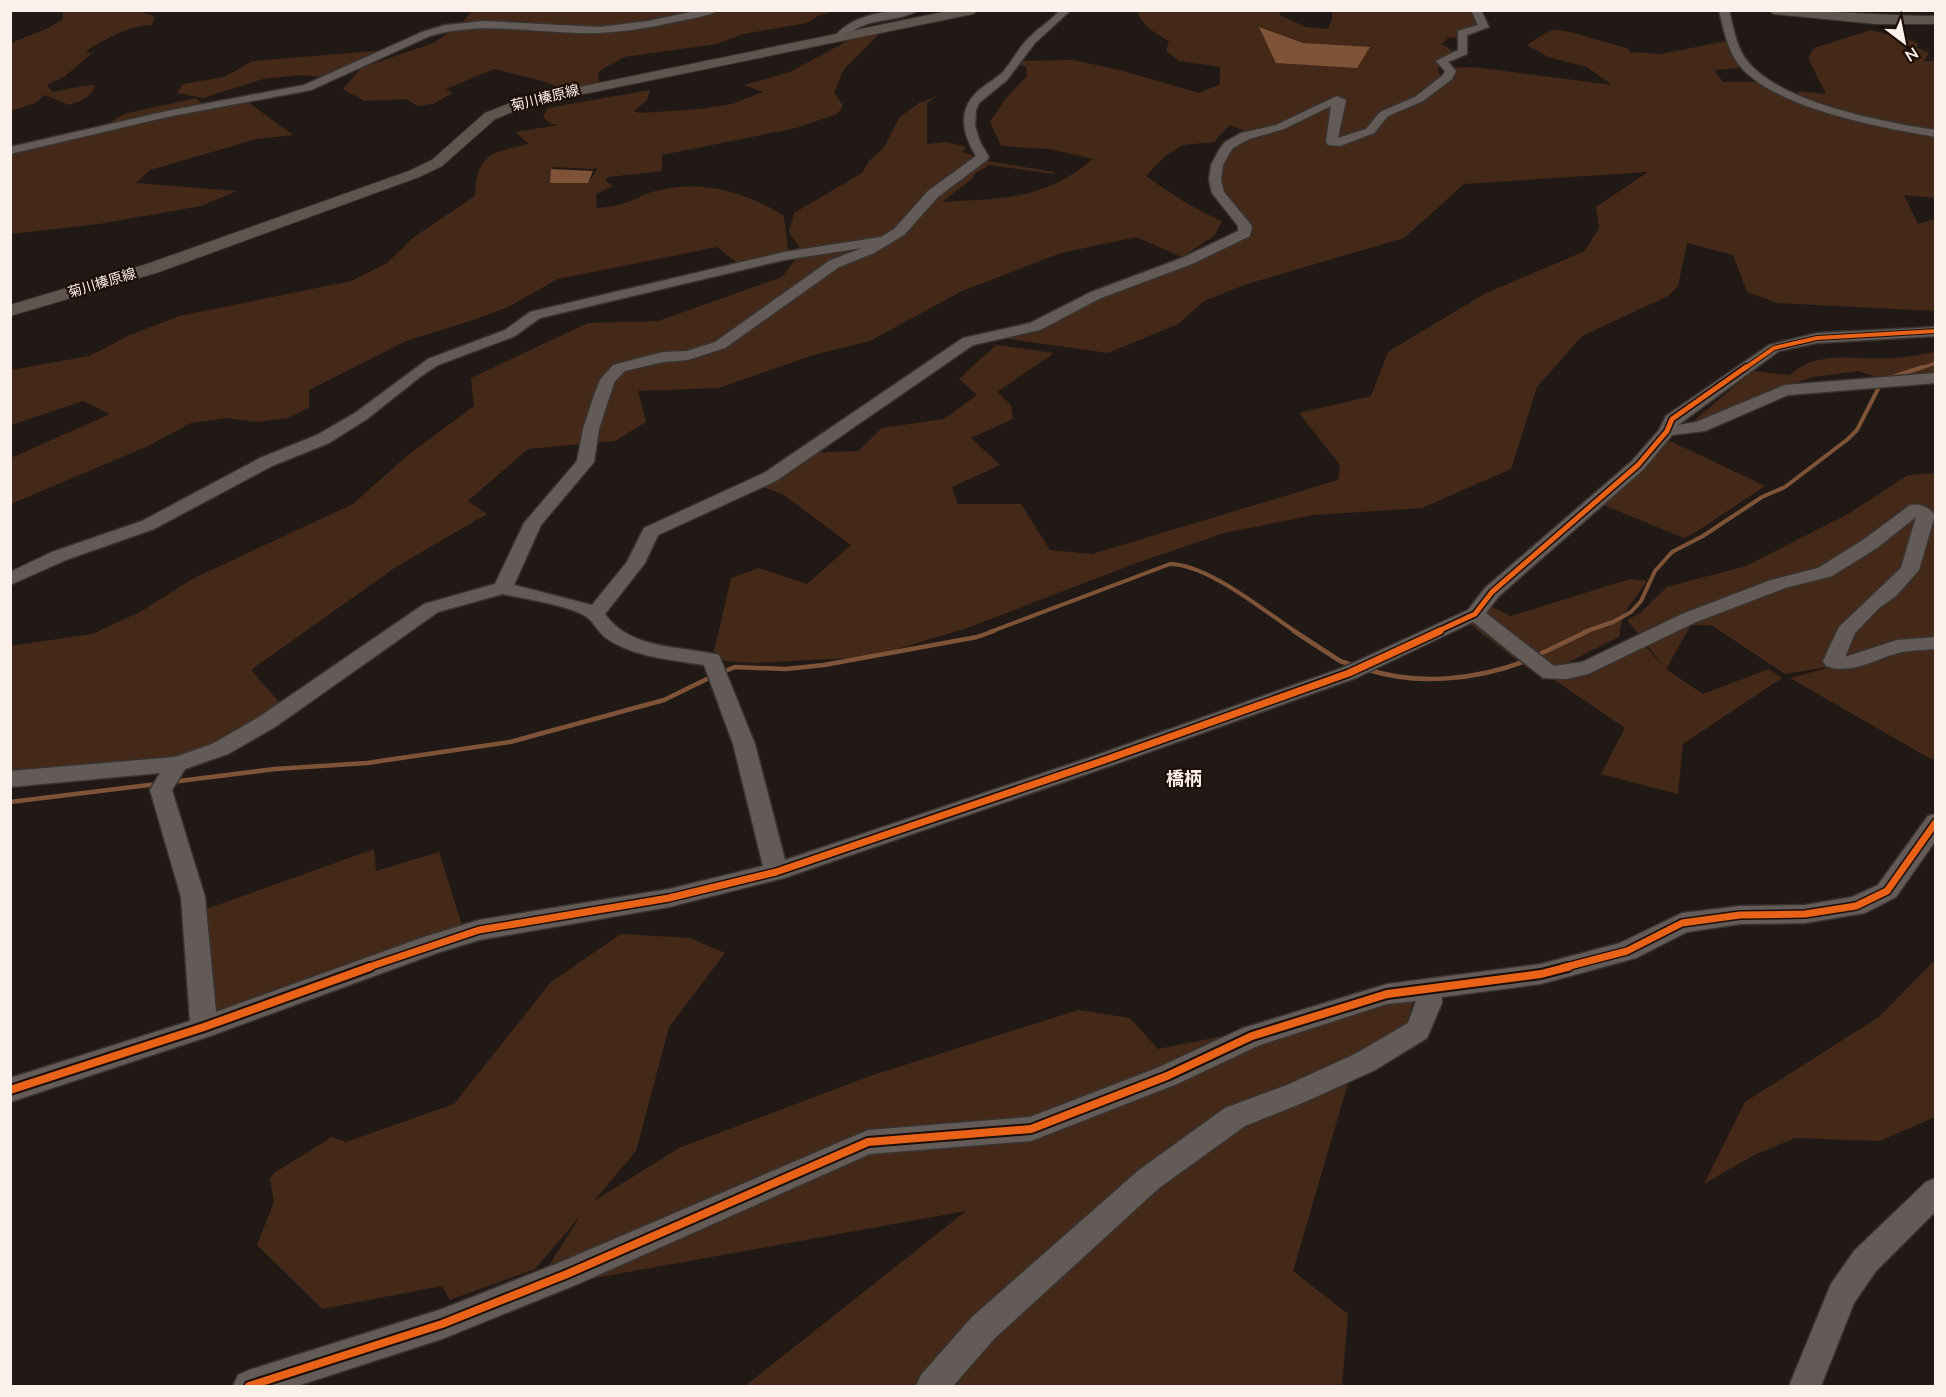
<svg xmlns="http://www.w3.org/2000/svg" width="1946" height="1397" font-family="'Nunito Sans','Noto Sans JP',sans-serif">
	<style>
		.green { fill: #452918; fill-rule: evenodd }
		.water { fill: #7f5338 }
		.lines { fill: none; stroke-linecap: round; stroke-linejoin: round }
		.stream-far2 { stroke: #7f5338; stroke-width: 3 }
		.stream-far1 { stroke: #7f5338; stroke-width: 4 }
		.stream { stroke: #7f5338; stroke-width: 4.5 }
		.minor-casing { stroke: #393330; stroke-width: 3 }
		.major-casing { stroke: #393330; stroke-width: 2 }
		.minor { fill: #625b57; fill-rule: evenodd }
		.major { fill: #60554e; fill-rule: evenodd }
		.cycleway-far3-casing { stroke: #1d0f07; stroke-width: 6 }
		.cycleway-far2-casing { stroke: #1d0f07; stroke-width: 8 }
		.cycleway-far1-casing { stroke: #1d0f07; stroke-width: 10 }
		.cycleway-casing { stroke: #1d0f07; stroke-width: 12 }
		.cycleway-far3 { stroke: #ea6118; stroke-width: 4 }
		.cycleway-far2 { stroke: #ea6118; stroke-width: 5 }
		.cycleway-far1 { stroke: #ea6118; stroke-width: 7 }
		.cycleway { stroke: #ea6118; stroke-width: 8 }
		.labels { text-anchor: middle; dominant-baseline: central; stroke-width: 4.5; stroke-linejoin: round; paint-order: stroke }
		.far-street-label { font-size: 14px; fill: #fbf0ea; stroke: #1d0f07 }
		.neighbourhood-label { font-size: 18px; font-weight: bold; fill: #fbf0ea; stroke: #1d0f07 }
	</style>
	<rect width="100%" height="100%" fill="#211915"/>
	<path class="green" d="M63 10 140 11 155 17 152 25C130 25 105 39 86 51L91 54 64 77 47 85 52 92C67 90 79 85 95 85 92 98 80 101 69 105L45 95 35 103 11 111V43L46 29 62 20Z
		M472 11H834L818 16 807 23 743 34 717 44 624 57 598 72 599 84 564 89 542 81 494 69 446 89 453 93 433 104 417 106 406 99 364 101 343 89 361 68 433 43 459 26Z
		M1138 11H1283L1279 15 1306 27 1328 29 1332 19V11H1477L1484 27 1465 36 1448 38 1441 44 1458 54 1441 61 1438 69 1442 81 1448 68 1473 67 1612 85 1587 67 1548 57 1527 45C1535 40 1544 33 1552 30 1561 27 1613 45 1627 48L1630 52 1661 54 1726 41 1740 68 1714 70 1723 82H1757L1792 100 1893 130 1935 137V198L1904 195 1918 224 1935 219V311L1778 303 1747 292 1733 255 1687 243 1678 286 1668 296 1582 336 1537 387 1511 469 1422 508 1314 515 1224 533 1131 565 970 627 871 657 753 663 712 660 731 578 759 568 807 584 851 545 784 495 761 486 810 453 858 451 882 428 944 419 977 395 959 379 996 345 1054 353 997 392 1011 405 1013 419 971 438 1000 465 952 487 958 504H1021L1050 550 1092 554 1338 480 1340 465 1299 413 1371 396 1388 352 1484 294 1585 251 1599 228 1596 207 1648 172 1464 184 1404 238 1247 284 1204 301 1178 324 1108 353 994 337 1253 235 1219 195 1216 171 1228 150 1256 136 1230 125 1214 142 1183 145 1165 156 1146 176C1170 193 1195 210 1222 221L1215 235 1182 257 1136 237 1061 253 962 291 870 341 813 355 719 388 638 391 646 422 615 441 528 449 468 501 487 514 396 567 251 670 288 712 201 753 11 779 10 646 92 634 142 611 192 579 353 504 408 455 474 406 471 378 588 323 658 321 782 277 802 251 789 232 794 213 862 173 869 161 883 149 899 118 919 103 937 96 927 103V144L946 142 966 147 963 152 987 161 1055 172 1054 174 989 165 973 175V178L942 202C1004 198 1042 201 1093 159L1050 149 1001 146 990 122 1006 98 1027 76 1026 67 1017 64 1018 61 1072 60 1120 70 1199 93 1220 84V67L1179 61 1166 51 1169 41C1157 34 1140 25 1138 11Z
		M883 30 844 69 834 92 843 106 837 114 796 128 662 155V171L608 177 605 181 613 186 596 194 597 208C606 207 616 206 625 203 636 199 648 192 660 190 703 180 748 193 784 216L788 251 741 266 717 247 558 279 508 307 473 320 406 341 309 390V408L288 418 256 422 227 418 191 423 148 446 11 504V458L110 414 83 401 11 425V370L89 356 130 335 180 316 351 281 387 263 414 237 475 196C476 154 492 152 529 144L515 132 559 125 551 124 543 117 548 108 650 90 647 100 634 111 640 113 700 109 732 104 763 92 744 85 790 72 858 35ZM552 167 593 169 598 168 588 183H550Z
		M1871 30 1916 42 1919 46 1915 47 1929 53 1924 61H1935V132L1853 113 1799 95 1798 91 1826 94 1808 58 1814 48Z
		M386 50 327 77 299 75 263 79 203 98 177 93 183 84 224 77 253 61Z
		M196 98 204 105 106 125 124 114Z
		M248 102 293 135 257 139 150 170 136 183 237 191 201 206 99 224 11 234 10 151 42 147 128 123Z
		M1935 352V377L1879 378 1858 371 1813 377 1766 392 1714 416 1690 424 1753 371 1790 375C1819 348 1858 361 1894 358 1908 357 1922 354 1935 352Z
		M1664 438 1765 486 1696 532 1684 538 1596 502Z
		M1935 473V759L1929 758 1790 678 1839 665 1785 674 1711 625H1691L1666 669 1703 694 1769 669 1782 678 1683 744 1678 794 1601 774 1625 728 1550 677 1645 646 1665 668 1627 620 1639 614 1667 587 1746 566 1848 514 1908 475Z
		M1630 579 1647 581 1623 615 1619 637 1555 669 1530 670 1467 622 1486 604 1511 616Z
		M374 849 376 871 439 852 462 925 216 1012 201 911Z
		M621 934 690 938 725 953 669 1027 636 1151 594 1201 679 1148 870 1076 1078 1010 1130 1018 1158 1049 1414 998 1402 1040 1348 1083 1293 1271 1348 1314 1342 1386H745L966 1211 534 1289 581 1215 535 1269 450 1300 442 1286 322 1309 257 1245 274 1202 270 1179 274 1173 332 1137 346 1142 454 1104 551 982Z
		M1935 960V1117L1880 1141 1795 1138 1754 1155 1704 1184 1745 1102 1879 1017Z"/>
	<path class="water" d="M1259 27 1303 43 1370 47 1357 68 1276 63Z
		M551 169 593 171 588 183H550Z"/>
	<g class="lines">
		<path class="stream-far2" d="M1918 369 1936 363"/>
		<path class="stream-far1" d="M1889 378 1923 367
			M990 632 1170 564C1207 564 1264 611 1296 632
			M1584 632 1613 622 1631 612 1641 601 1655 571 1672 552 1703 536 1762 497 1785 487 1848 439 1857 430 1879 387"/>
		<path class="stream" d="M1294 631 1340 661 1355 666
			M1536 656 1588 631
			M1366 669C1417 686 1478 680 1528 660
			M720 673 735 667 786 669 824 665 977 637 994 631
			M171 782 275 769 367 763 510 742 664 700 713 676
			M10 802 157 784"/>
		<g class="minor-casing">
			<path id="minor" d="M700 10H719C707 17 688 19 675 22 644 29 611 34 579 33 529 32 479 21 430 36L311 90 167 117 10 154V147L167 111 304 85 422 32 445 25 484 21 599 27 648 21Z
				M919 10C894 25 868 14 843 39L834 37C854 13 890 10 919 10Z
				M1060 10H1071L1035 43 1007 80 979 103 976 110 975 126 980 142 989 157 987 160 938 197 904 235 874 253 839 267 725 348 688 360 663 362 625 371 615 381 610 395 599 429 594 462 541 525 514 585 592 605 627 562 644 528 764 473 963 338 1030 323 1091 292 1182 258 1238 231V226L1212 193 1209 180 1211 165 1219 150 1225 142 1241 133 1276 125 1337 96 1346 100 1338 138 1366 129 1380 112 1415 97 1443 75 1445 71 1436 61 1458 50V31L1478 25 1471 10H1481L1489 27 1467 35V54L1448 62 1456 71 1452 79 1423 101 1388 116 1374 133 1340 146 1328 145 1326 142 1331 106 1284 129 1249 139 1233 148 1229 154 1223 165 1221 180 1224 192 1252 226 1250 236 1192 264 1101 298 1040 330 973 345 776 481 658 535 645 563 605 614C630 650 682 646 719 655L755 744 785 860 1097 755 1342 668 1468 610 1485 588 1632 461 1659 430 1666 416 1769 345 1817 333 1936 327V336L1817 343 1779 351 1678 425 1696 422 1785 385 1936 373V383L1788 395 1705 431 1672 435 1644 469 1499 596 1486 613 1554 666 1582 662 1682 614 1771 580 1818 568 1863 540 1910 505C1919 503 1929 507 1935 515L1919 570 1896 596 1879 608 1855 633 1845 657 1897 640 1936 637V649C1923 650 1910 650 1898 653 1872 660 1853 675 1826 666L1823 661 1839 627 1901 568 1916 517 1877 548 1832 576 1785 588 1696 622 1588 674 1566 679 1543 678 1473 622 1356 678 1113 765 784 878 669 907 479 940 437 953 213 1035 10 1102V1078L190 1021 181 897 150 790 160 773 10 787V771L175 757 212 744 259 717 424 604 495 584 524 523 577 461 583 429 594 395 600 380 613 365 663 352 687 351 715 342 829 261 862 248 784 260 540 318 515 336 438 365 420 377 367 419 329 443 272 466 154 529 66 560 10 585V572L52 552 142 521 260 458 317 435 355 413 428 359 505 330 530 312 784 252 881 237 894 229 928 191 976 156C963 135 957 111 977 92 985 84 995 80 1003 72 1011 63 1017 51 1025 42 1035 30 1050 22 1060 10ZM503 594C524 599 573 606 588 618 595 624 598 632 606 638 633 657 672 660 704 665L733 744 763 866 669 889 479 920 421 938 216 1012 205 897 172 790 185 769 228 754 275 727 438 612Z
				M1719 10H1729C1733 26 1736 45 1745 58 1777 103 1884 122 1936 130V137C1882 128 1764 107 1735 59 1726 44 1723 26 1719 10Z
				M1936 814V840L1896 897 1865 913 1805 923 1740 924 1687 932 1636 958 1541 984 1442 997V1003L1427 1038 1375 1070 1307 1101 1245 1126 1159 1188 994 1339 953 1386H916L921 1375 972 1317 1139 1170 1225 1108 1287 1085 1355 1054 1408 1023 1416 1001 1387 1004 1260 1045 1177 1084 1031 1141 870 1154 578 1284 442 1339 297 1386H233L238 1375 249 1370 442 1309 556 1264 868 1130 1030 1117 1157 1068 1243 1028 1387 984 1541 964 1620 943 1682 913 1740 906 1805 905 1852 897 1878 885 1928 816Z
				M1936 1178V1211L1876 1271 1854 1303 1821 1386H1789L1831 1284 1854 1251 1926 1182Z"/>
		</g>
		<g class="major-casing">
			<path id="major" d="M953 10H979L973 14 530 105 495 119 442 166 419 177 159 272 10 316V305L147 264 409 171 432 160 485 113 521 99Z
				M1768 10C1824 10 1880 16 1936 16V24H1876L1774 14Z"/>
		</g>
		<use href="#minor" class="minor"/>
		<use href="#major" class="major"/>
		<g class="cycleway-far3-casing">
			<path id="cycleway-far3" d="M1744 369 1774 348 1817 338 1936 331"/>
		</g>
		<g class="cycleway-far2-casing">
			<path id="cycleway-far2" d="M1436 632 1475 614 1492 592 1638 465 1667 431 1672 419 1746 367"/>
		</g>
		<g class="cycleway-far1-casing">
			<path id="cycleway-far1" d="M366 968 479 930 669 898 776 872 1105 760 1349 673 1440 631
				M1562 968 1627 951 1682 923 1740 915 1805 914 1856 906 1887 891 1936 822"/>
		</g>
		<g class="cycleway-casing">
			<path id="cycleway" d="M10 1090 204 1027 370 967
				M249 1386 442 1324 567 1274 868 1142 1031 1129 1167 1076 1252 1036 1387 994 1541 974 1568 967"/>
		</g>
		<use href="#cycleway-far3" class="cycleway-far3"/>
		<use href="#cycleway-far2" class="cycleway-far2"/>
		<use href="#cycleway-far1" class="cycleway-far1"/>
		<use href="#cycleway" class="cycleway"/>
	</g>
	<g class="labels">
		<g class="far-street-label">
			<text transform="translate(545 98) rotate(-14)">菊川榛原線</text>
			<text transform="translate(102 283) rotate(-17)">菊川榛原線</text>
		</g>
		<g class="neighbourhood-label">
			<text x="1184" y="779">橋柄</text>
		</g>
	</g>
	<rect width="1946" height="1397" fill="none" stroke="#fbf0ea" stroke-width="24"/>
	<g transform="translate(1904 42) rotate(148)" stroke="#1d0f07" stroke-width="4.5" paint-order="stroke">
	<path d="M0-4.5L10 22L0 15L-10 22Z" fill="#fbf0ea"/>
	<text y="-9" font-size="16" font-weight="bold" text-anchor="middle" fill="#fbf0ea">N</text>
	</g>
</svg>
